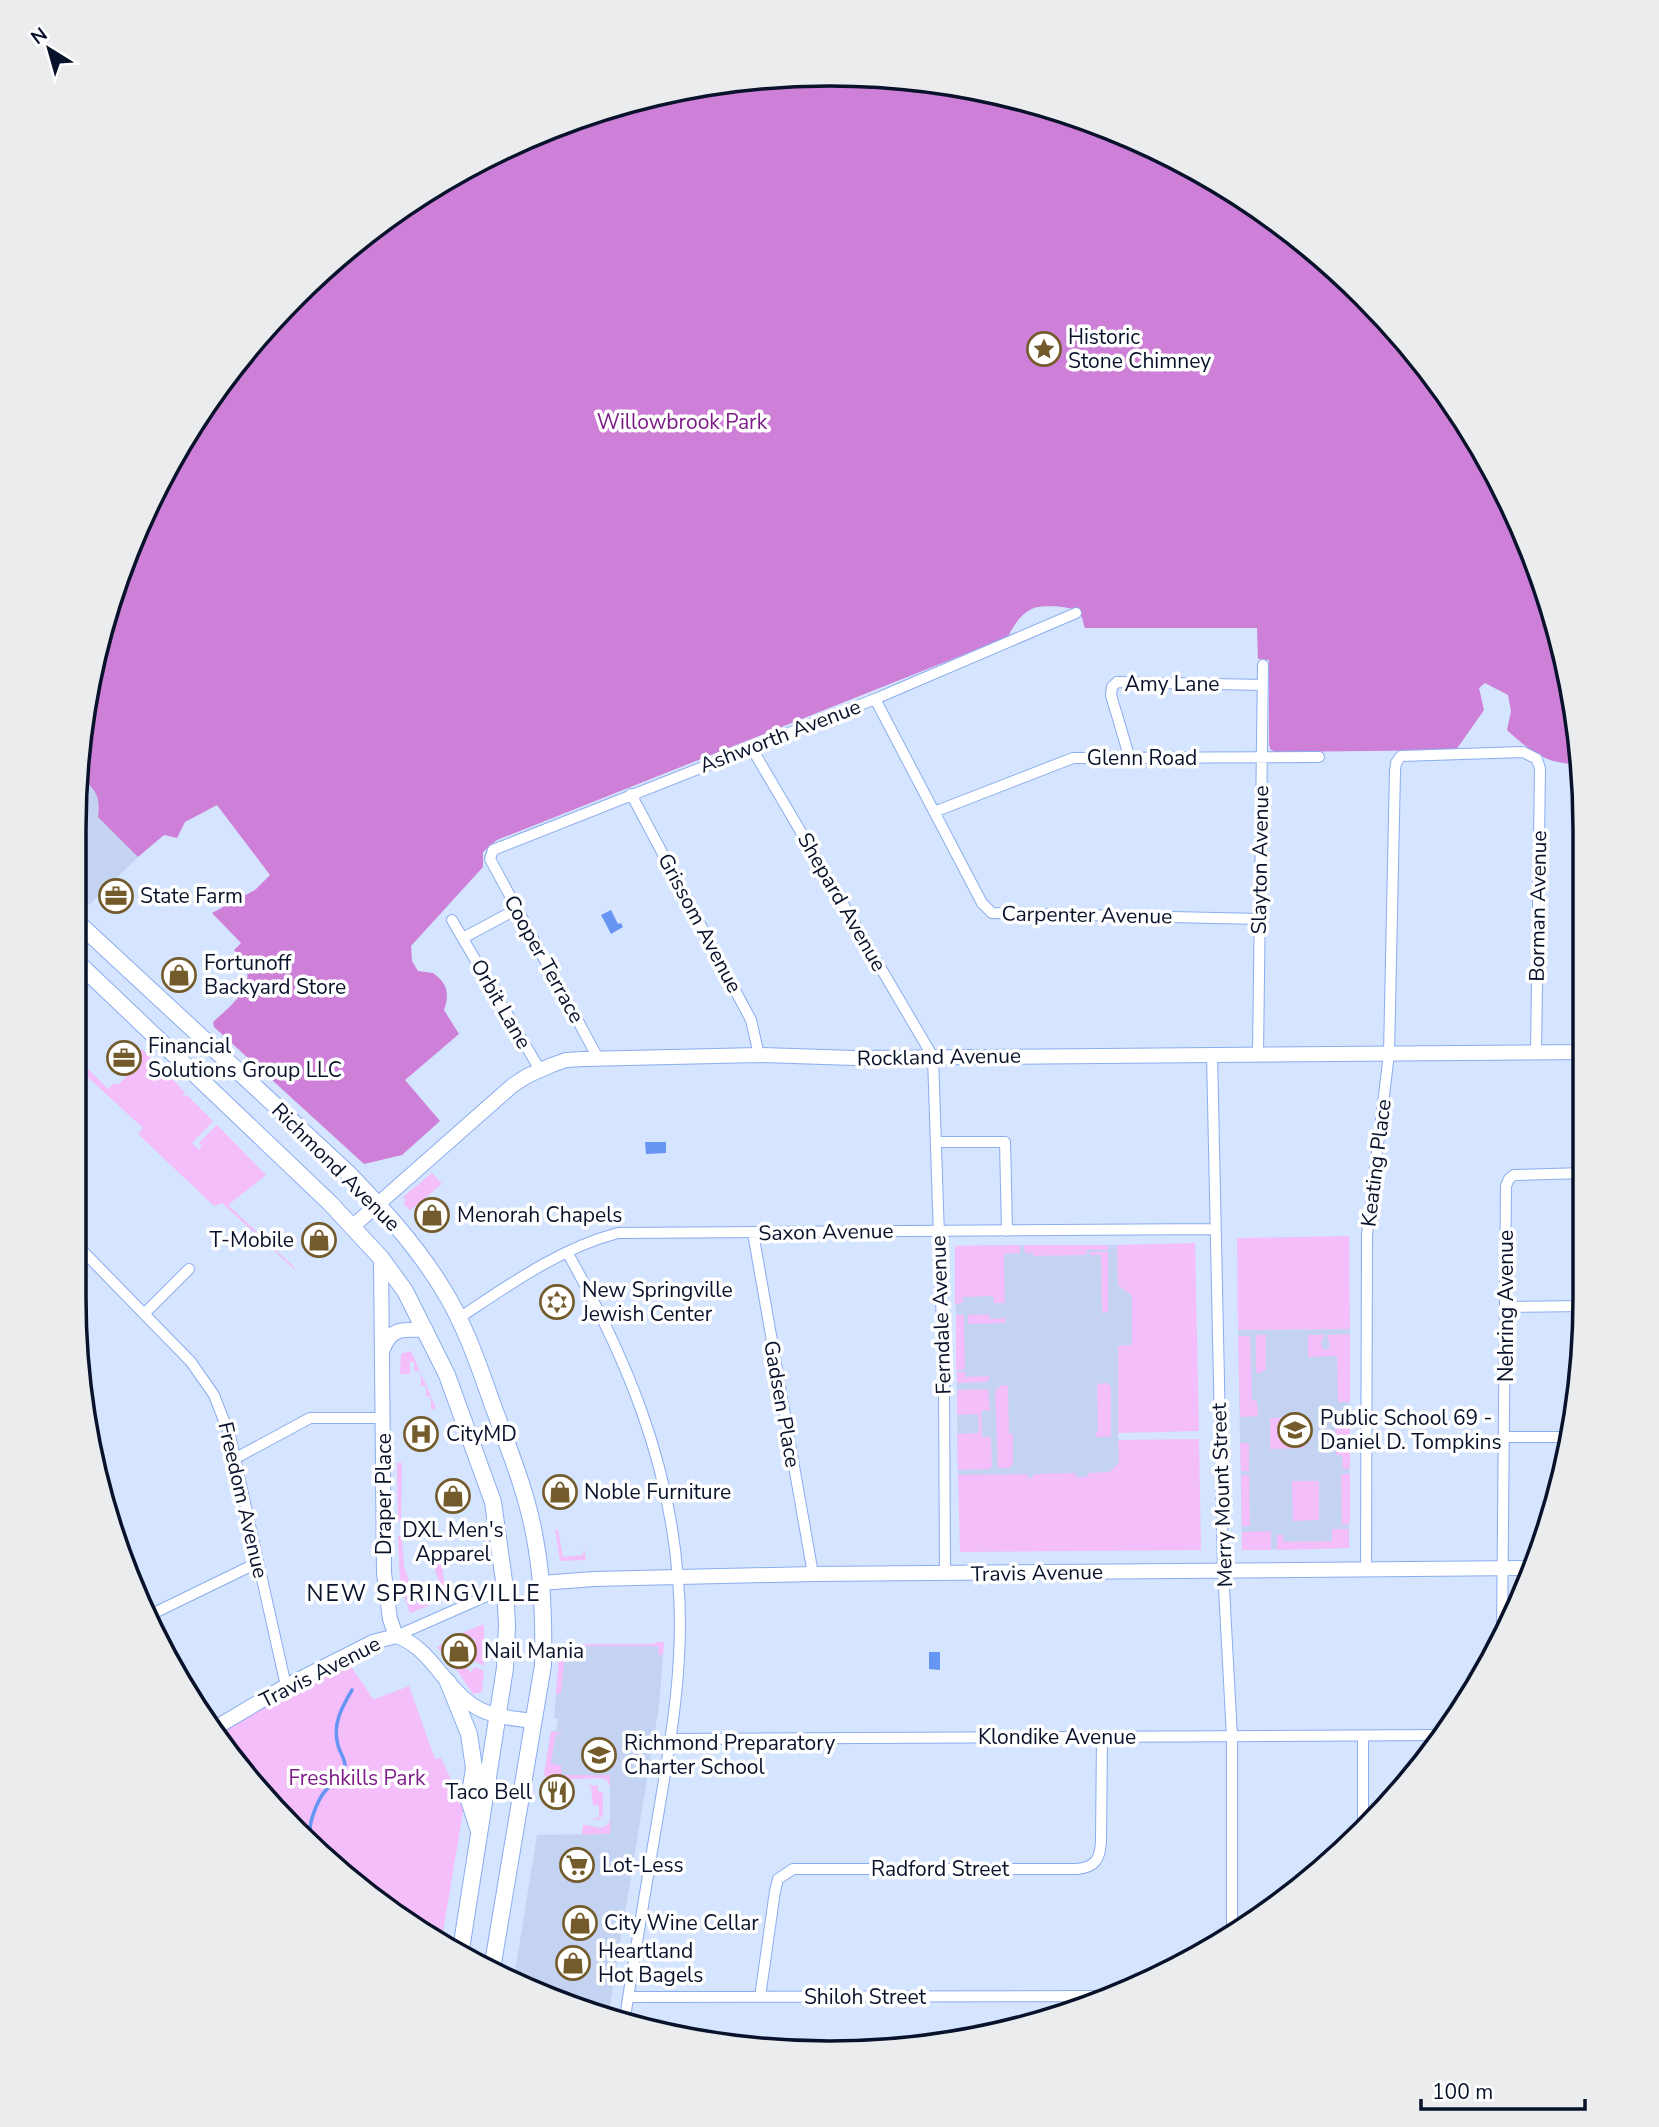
<svg xmlns="http://www.w3.org/2000/svg" width="1659" height="2127" font-family="'Nunito Sans',sans-serif">
	<style>
		.built { fill: #c3d3f1 }
		.green { fill: #f3bef9 }
		.forest { fill: #ce7fd7 }
		.water { fill: #6695f4 }
		.lines { fill: none; stroke-linecap: round; stroke-linejoin: round }
		.stream { stroke: #6695f4; stroke-width: 3.5 }
		.street-casing { stroke: #8badef; stroke-width: 12 }
		.secondary-casing { stroke: #8badef; stroke-width: 16 }
		.primary-casing { stroke: #8badef; stroke-width: 18 }
		.street { stroke: #fff; stroke-width: 10 }
		.secondary { stroke: #fff; stroke-width: 14 }
		.primary { stroke: #fff; stroke-width: 16 }
		.labels { text-anchor: middle; dominant-baseline: central; stroke-width: 7; stroke-linejoin: round; paint-order: stroke }
		.poi-label { font-size: 21px; fill: #08132b; stroke: #fff; text-anchor: start }
		.park-label { font-size: 21px; fill: #7d1c89; stroke: #fff }
		.street-label { font-size: 21px; fill: #08132b; stroke: #fff }
		.neighbourhood-label { font-size: 23px; letter-spacing: 2px; fill: #08132b; stroke: #fff }
		.rim { fill: none; stroke: #08132b; stroke-width: 3.5 }
	</style>
	<rect width="100%" height="100%" fill="#d5e4ff"/>
	<path class="built" d="M77 773 95 790 100 802 101 819 138 857 89 905 75 891Z
		M1117 1245 1118 1285 1132 1296V1345L1118 1346V1439L1122 1440 1123 1465 1112 1477 958 1480 955 1246Z
		M1350 1329 1349 1548 1242 1550 1238 1330Z
		M655 1642H664L659 1706 608 2017 514 1978 537 1835 610 1834V1775H544L551 1731H556L558 1719 554 1718 560 1644H655Z"/>
	<path class="green" d="M142 1049 185 1092 182 1097 187 1095 213 1121 192 1143 199 1150 202 1146 199 1143 217 1125 266 1175 228 1205 295 1268 294 1269 222 1203 214 1206 138 1134 143 1128 79 1069 86 1062V1067L108 1089 114 1083 118 1085 137 1066 131 1059Z
		M432 1173 442 1184 410 1210 403 1203 406 1200 403 1197Z
		M1349 1236 1350 1329 1238 1330 1237 1238Z
		M1195 1243 1199 1431 1118 1433V1346L1132 1345V1296L1118 1285 1117 1245Z
		M1020 1245V1253L1004 1254 1005 1303H994L993 1296 963 1297V1303L955 1304V1246Z
		M1024 1245H1108V1250H1087L1086 1255 1033 1256V1253H1025Z
		M1090 1252H1108V1312L1102 1313 1101 1255H1090Z
		M989 1314 990 1319 1005 1318 1006 1323 968 1324V1315Z
		M956 1315H964L965 1369 956 1370Z
		M1350 1334V1402H1338L1337 1356 1308 1357V1335H1324L1321 1344 1324 1350 1330 1347 1327 1335Z
		M1256 1335H1266V1370L1262 1371V1373H1256Z
		M1238 1336H1250L1252 1400 1257 1401 1258 1416 1240 1417Z
		M411 1351 436 1408 431 1410V1397L426 1396V1386H421V1371H414V1362H410V1374H400L401 1354Z
		M957 1372H965L966 1377 989 1376V1380L986 1382 957 1383Z
		M1107 1383 1111 1387V1437H1096V1432H1098L1097 1384Z
		M1008 1385 1009 1434H1013V1464L1009 1468H998L995 1391 1000 1386Z
		M988 1389 990 1410 981 1411 982 1437H991L992 1466 989 1469 958 1470 957 1434 979 1433 978 1414 957 1415V1390Z
		M1350 1416V1469H1343L1342 1455H1336L1335 1417Z
		M1304 1417V1448L1270 1449V1418Z
		M1199 1439 1201 1550 960 1552 958 1475 1027 1474 1028 1478H1032L1034 1474 1076 1473V1477H1087L1088 1473 1110 1472 1119 1463 1118 1440Z
		M1240 1443H1249V1471H1241Z
		M397 1463H402L401 1521H398Z
		M1341 1474H1350V1524L1342 1525Z
		M1241 1475H1249L1250 1526H1242Z
		M1292 1481H1319V1520L1293 1521Z
		M555 1529 558 1530 563 1557 583 1555 584 1547 586 1560 560 1561Z
		M1332 1529H1349V1548L1277 1550V1535H1283L1284 1542 1332 1541Z
		M1271 1531V1550H1242V1532Z
		M398 1536H410V1539L402 1540 404 1567 418 1605 426 1602 428 1606 410 1613 400 1583Z
		M440 1548 446 1598 438 1601 437 1598 444 1595 435 1570 432 1552 423 1553 422 1549Z
		M484 1624V1666L474 1661 475 1638 452 1648 459 1658 448 1659 437 1647 447 1642V1639Z
		M655 1642H664L663 1655H659L658 1646H566L561 1694H556L560 1644H655Z
		M349 1663C357 1677 366 1686 373 1700L409 1686 435 1759 441 1758 454 1786 467 1788 441 1944 295 1832 218 1732 305 1684Z
		M452 1663 464 1664 471 1673 474 1667 484 1671 482 1692 473 1694Z
		M551 1731 565 1734H556L551 1763 561 1766 562 1775H610V1787L607 1780 602 1778 546 1780V1776L544 1775Z
		M586 1785 598 1786V1791L603 1793V1814L599 1820 591 1819 599 1818V1806L593 1805 591 1787Z
		M611 1819 610 1834 537 1835 582 1834 583 1825C596 1825 603 1834 611 1819Z"/>
	<path class="forest" d="M879 75 1025 99 1164 151 1223 188 1256 215 1296 236 1398 331 1484 451 1545 587 1581 764C1547 765 1531 752 1507 730L1511 711 1508 695 1485 683 1479 688 1484 710 1456 750 1276 752 1271 750 1269 745V660L1258 659 1257 628H1085C1083 623 1082 615 1079 612 1073 606 1042 605 1034 608 1021 613 1014 625 1008 637L497 840 483 852V867L411 946 412 961 418 971 433 973C447 983 450 993 444 1010L459 1034 405 1080 440 1121 402 1155 364 1164 214 1027 213 1022C238 999 264 980 234 950L241 943 212 913 255 890 270 875 217 805 185 822 177 838 164 835 138 857 98 817C101 793 94 789 77 773L113 587 152 495 230 369 331 261 451 175 586 114 730 80Z"/>
	<path class="water" d="M611 910 618 924 621 923 623 927 611 934 601 915Z
		M645 1142H666V1153L646 1154Z
		M929 1652H940V1670L929 1669Z"/>
	<g class="lines">
		<path class="stream" d="M325 1855 327 1848C322 1845 316 1844 313 1840 304 1830 318 1799 326 1790 333 1783 344 1778 345 1765 345 1759 339 1751 338 1745 332 1724 342 1707 352 1690"/>
		<g class="street-casing">
			<path id="street" d="M875 699 982 903 992 913 1260 919
				M751 747 933 1057 944 1386 945 1574
				M1129 756 1111 695 1112 687 1117 682 1263 685
				M631 794 751 1020 759 1055
				M934 812 1073 758 1319 757
				M452 920 540 1070
				M463 938 517 909
				M1212 1054 1223 1570 1232 1737V1935
				M1258 1054 1263 665
				M598 1058 490 859 493 850 875 699 1076 613
				M937 1142H1005L1007 1231
				M753 1233 813 1574
				M74 1242 191 1362 214 1395 230 1436 286 1686
				M567 1252C625 1355 669 1459 678 1579 685 1656 672 1734 659 1810 647 1881 635 1952 624 2024
				M1506 1307 1585 1306
				M144 1314 189 1269
				M459 1318C509 1285 560 1248 618 1233L1215 1229
				M1505 1437H1572
				M95 1457 105 1488 117 1535
				M234 1459 310 1418H384
				M1366 1569 1367 1235 1389 1054 1395 771 1396 763 1401 756 1523 752 1537 759 1540 769 1536 1053
				M150 1615 257 1563
				M1502 1635 1506 1186 1509 1179 1514 1175 1585 1173
				M396 1636 505 1588
				M671 1739 1443 1735
				M1363 1827V1736
				M628 1997 1102 1996
				M760 1997 775 1891 778 1879 793 1869H1077C1096 1867 1100 1859 1101 1841L1102 1737"/>
		</g>
		<g class="secondary-casing">
			<path id="secondary" d="M352 1227 513 1085 527 1076 552 1065 566 1060 583 1059 759 1055 854 1058 1585 1052
				M381 1258 384 1573 390 1619 396 1636C430 1647 442 1684 471 1704 489 1717 512 1718 533 1721
				M383 1349C392 1326 404 1330 426 1330
				M541 1583 594 1579 813 1574 1534 1568
				M215 1728 286 1686 373 1642 396 1636"/>
		</g>
		<g class="primary-casing">
			<path id="primary" d="M75 920 347 1172C381 1207 415 1244 441 1286 464 1322 478 1363 492 1403 508 1447 527 1492 535 1539 543 1581 544 1623 543 1665L492 1969
				M75 960 330 1203 381 1258 405 1291 447 1375 493 1502 505 1588 507 1625 505 1668 460 1956
				M448 1682 469 1734 474 1768 469 1800 478 1828"/>
		</g>
		<use href="#street" class="street"/>
		<use href="#secondary" class="secondary"/>
		<use href="#primary" class="primary"/>
	</g>
	<defs>
		<g id="sight-ring" transform="scale(1.75)"><circle r="9.5" fill="#fff" stroke="#735b2b" stroke-width="1.5"/><path d="M0-6L1.8-2.2L6-1.7L2.9 1.2L3.7 5.4L0 3.3L-3.7 5.4L-2.9 1.2L-6-1.7L-1.8-2.2Z" fill="#735b2b"/></g>
		<g id="office-ring" transform="scale(1.75)"><circle r="9.5" fill="#fff" stroke="#735b2b" stroke-width="1.5"/><path d="M-6-3h4V-5.5h4V-3h4V5H-6ZM-1-4.5V-3h2v-1.5ZM-6 0V1H6V0Z" fill="#735b2b"/></g>
		<g id="shop-ring" transform="scale(1.75)"><circle r="9.5" fill="#fff" stroke="#735b2b" stroke-width="1.5"/><path d="M-5-2.5h2.3a2.7 3.5 0 0 1 5.4 0H5L5.5 6h-11ZM-1.5-2.5h3a1.5 2.3 0 0 0-3 0Z" fill="#735b2b"/></g>
		<g id="synagogue-ring" transform="scale(1.75)"><circle r="9.5" fill="#fff" stroke="#735b2b" stroke-width="1.5"/><path d="M0-6.5L5.6 3.2H-5.6ZM0 6.5L5.6-3.2H-5.6Z" fill="#735b2b"/></g>
		<g id="school-ring" transform="scale(1.75)"><circle r="9.5" fill="#fff" stroke="#735b2b" stroke-width="1.5"/><path d="M0-5L7-2L0 1L-7-2ZM-4 1L0 2.5L4 1V4Q0 6-4 4Z" fill="#735b2b"/></g>
		<g id="hospital-ring" transform="scale(1.75)"><circle r="9.5" fill="#fff" stroke="#735b2b" stroke-width="1.5"/><path d="M-5-5h3v3.5h4V-5h3V5h-3V1.5h-4V5h-3Z" fill="#735b2b"/></g>
		<g id="restaurant-ring" transform="scale(1.75)"><circle r="9.5" fill="#fff" stroke="#735b2b" stroke-width="1.5"/><path d="M-5-6h1v4h1v-4h1v4h1v-4h1v5L-1.5 .5V6h-2V.5L-5-1ZM5-6V6H3V1.5H1.5Q1.5-4 5-6Z" fill="#735b2b"/></g>
		<g id="supermarket-ring" transform="scale(1.75)"><circle r="9.5" fill="#fff" stroke="#735b2b" stroke-width="1.5"/><path d="M-6-5.5h2.5l.6 2H6L4.5 2H-2.5L-4.4-4H-6ZM-1.5 3.2a1.3 1.3 0 1 0 .1 0ZM3 3.2a1.3 1.3 0 1 0 .1 0Z" fill="#735b2b"/></g>
	</defs>
	<g fill-rule="evenodd">
		<use href="#sight-ring" x="1044" y="349"/>
		<use href="#office-ring" x="116" y="896"/>
		<use href="#shop-ring" x="179" y="975"/>
		<use href="#office-ring" x="124" y="1058"/>
		<use href="#shop-ring" x="432" y="1215"/>
		<use href="#shop-ring" x="319" y="1240"/>
		<use href="#synagogue-ring" x="557" y="1302"/>
		<use href="#school-ring" x="1295" y="1430"/>
		<use href="#hospital-ring" x="421" y="1434"/>
		<use href="#shop-ring" x="560" y="1492"/>
		<use href="#shop-ring" x="453" y="1496"/>
		<use href="#shop-ring" x="459" y="1651"/>
		<use href="#school-ring" x="599" y="1755"/>
		<use href="#restaurant-ring" x="557" y="1792"/>
		<use href="#supermarket-ring" x="577" y="1865"/>
		<use href="#shop-ring" x="580" y="1923"/>
		<use href="#shop-ring" x="573" y="1963"/>
	</g>
	<g class="labels">
		<g class="poi-label">
			<text x="1068" y="337">Historic<tspan x="1068" dy="24">Stone Chimney</tspan></text>
			<text x="140" y="896">State Farm</text>
			<text x="204" y="963">Fortunoff<tspan x="204" dy="24">Backyard Store</tspan></text>
			<text x="148" y="1046">Financial<tspan x="148" dy="24">Solutions Group LLC</tspan></text>
			<text x="457" y="1215">Menorah Chapels</text>
			<text x="294" y="1240" text-anchor="end">T-Mobile</text>
			<text x="582" y="1290">New Springville<tspan x="582" dy="24">Jewish Center</tspan></text>
			<text x="1320" y="1418">Public School 69 -<tspan x="1320" dy="24">Daniel D. Tompkins</tspan></text>
			<text x="446" y="1434">CityMD</text>
			<text x="584" y="1492">Noble Furniture</text>
			<text x="453" y="1530" text-anchor="middle">DXL Men's<tspan x="453" dy="24">Apparel</tspan></text>
			<text x="484" y="1651">Nail Mania</text>
			<text x="624" y="1743">Richmond Preparatory<tspan x="624" dy="24">Charter School</tspan></text>
			<text x="532" y="1792" text-anchor="end">Taco Bell</text>
			<text x="602" y="1865">Lot-Less</text>
			<text x="604" y="1923">City Wine Cellar</text>
			<text x="598" y="1951">Heartland<tspan x="598" dy="24">Hot Bagels</tspan></text>
		</g>
		<g class="park-label">
			<text x="682" y="422">Willowbrook Park</text>
			<text x="357" y="1778">Freshkills Park</text>
		</g>
		<g class="street-label">
			<text x="1172" y="684">Amy Lane</text>
			<text transform="translate(780 736) rotate(-21)">Ashworth Avenue</text>
			<text x="1142" y="758">Glenn Road</text>
			<text transform="translate(1260 860) rotate(-89)">Slayton Avenue</text>
			<text transform="translate(842 902) rotate(60)">Shepard Avenue</text>
			<text transform="translate(1538 906) rotate(-89)">Borman Avenue</text>
			<text transform="translate(1087 915) rotate(1)">Carpenter Avenue</text>
			<text transform="translate(700 923) rotate(62)">Grissom Avenue</text>
			<text transform="translate(544 959) rotate(61)">Cooper Terrace</text>
			<text transform="translate(501 1004) rotate(60)">Orbit Lane</text>
			<text transform="translate(939 1057) rotate(-1)">Rockland Avenue</text>
			<text transform="translate(1376 1163) rotate(-83)">Keating Place</text>
			<text transform="translate(336 1167) rotate(45)">Richmond Avenue</text>
			<text transform="translate(826 1232) rotate(-1)">Saxon Avenue</text>
			<text transform="translate(1506 1306) rotate(-90)">Nehring Avenue</text>
			<text transform="translate(941 1315) rotate(-92)">Ferndale Avenue</text>
			<text transform="translate(782 1404) rotate(80)">Gadsen Place</text>
			<text transform="translate(384 1494) rotate(-90)">Draper Place</text>
			<text transform="translate(1222 1495) rotate(-92)">Merry Mount Street</text>
			<text transform="translate(243 1500) rotate(77)">Freedom Avenue</text>
			<text transform="translate(1037 1573) rotate(-1)">Travis Avenue</text>
			<text transform="translate(320 1672) rotate(-27)">Travis Avenue</text>
			<text x="1057" y="1737">Klondike Avenue</text>
			<text x="940" y="1869">Radford Street</text>
			<text x="865" y="1997">Shiloh Street</text>
		</g>
		<g class="neighbourhood-label">
			<text x="424" y="1593">NEW SPRINGVILLE</text>
		</g>
	</g>
	<path d="M0 0H1659V2127H0ZM829 86H830A743 743 0 0 1 1573 829V1298A743 743 0 0 1 830 2041H829A743 743 0 0 1 86 1298V829A743 743 0 0 1 829 86Z" fill="#ebecee" fill-rule="evenodd"/>
	<path class="rim" d="M829 86H830A743 743 0 0 1 1573 829V1298A743 743 0 0 1 830 2041H829A743 743 0 0 1 86 1298V829A743 743 0 0 1 829 86Z"/>
	<g transform="translate(49 49) rotate(323)" stroke="#ffffff" stroke-width="5" paint-order="stroke">
	<path d="M0-5L12 26L0 18L-12 26Z" fill="#08132b"/>
	<text y="-10" font-size="19" font-weight="bold" text-anchor="middle" fill="#08132b">N</text>
	</g>
	<path d="M1421 2099v10h164v-10" fill="none" stroke="#08132b" stroke-width="3.5"/>
	<text x="1432" y="2099" font-size="21" fill="#08132b" stroke="#ffffff" stroke-width="5" paint-order="stroke">100 m</text>
</svg>
